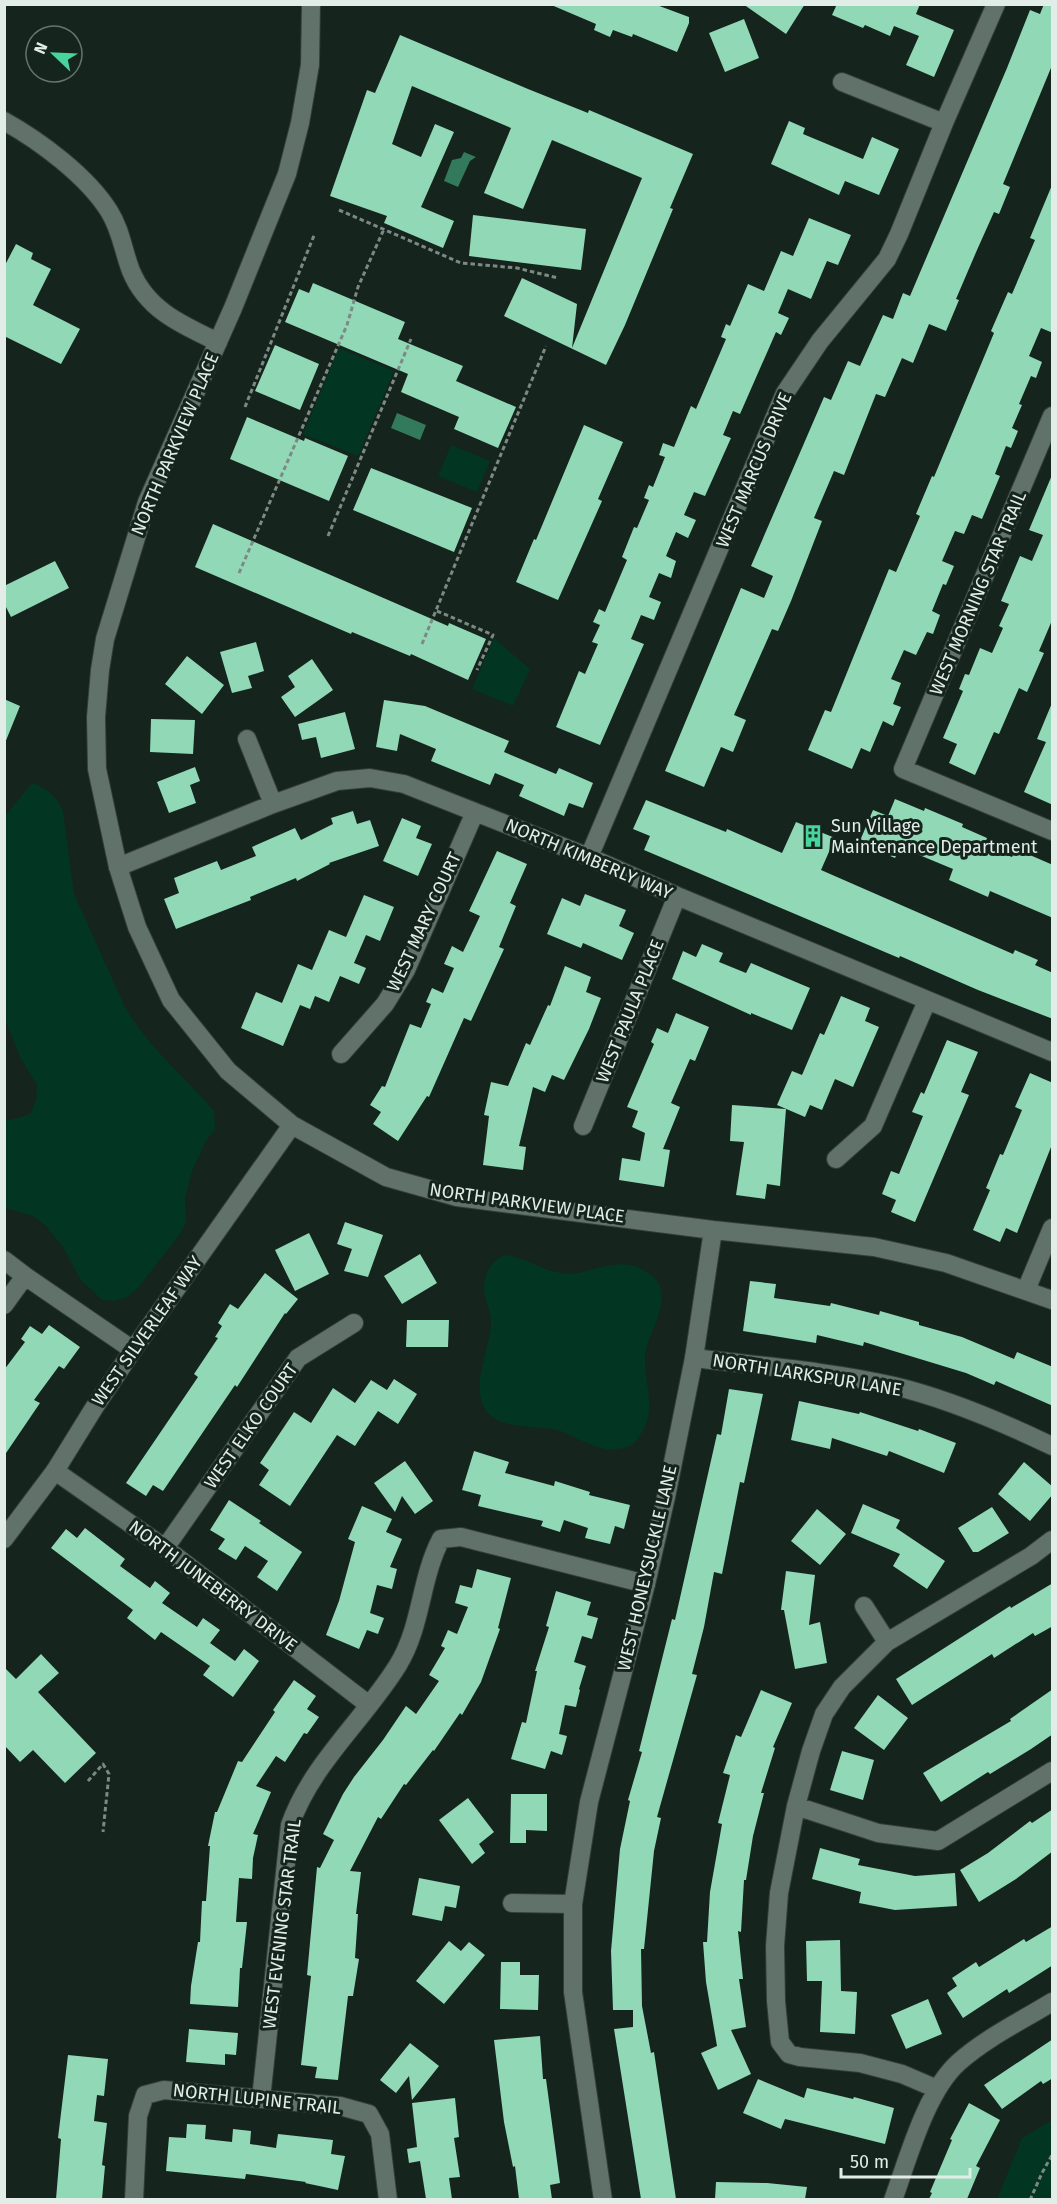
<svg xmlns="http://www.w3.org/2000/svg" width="1057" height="2204" font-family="'Fira Sans',sans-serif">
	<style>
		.green { fill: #033523 }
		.water { fill: #337a5c }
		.building { fill: #91d8b6 }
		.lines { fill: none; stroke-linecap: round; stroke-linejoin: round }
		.minor-casing { stroke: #343e38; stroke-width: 20 }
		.tertiary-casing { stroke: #343e38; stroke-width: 20 }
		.path { stroke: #7d8a84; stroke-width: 3; stroke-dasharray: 4.5 3; stroke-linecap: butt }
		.minor { stroke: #607269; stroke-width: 18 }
		.tertiary { stroke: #607269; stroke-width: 18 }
		.labels { text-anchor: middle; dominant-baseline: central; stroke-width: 6; stroke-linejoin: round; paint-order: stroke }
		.street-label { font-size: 18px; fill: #e3ede8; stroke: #15241d }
		.poi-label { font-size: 18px; fill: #e3ede8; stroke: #15241d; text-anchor: start }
	</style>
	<rect width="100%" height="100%" fill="#15241d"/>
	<path class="green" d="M339 348 394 371 358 456 303 434Z
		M451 445 490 461 477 492 438 476Z
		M494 638 530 669 513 706 472 689Z
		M32 783C48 789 56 795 63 811L74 894 125 1007C148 1047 184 1076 214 1111L215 1130 207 1139 192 1171 185 1199 186 1222 180 1234 138 1288 127 1297 114 1301 102 1300 80 1279 63 1247 46 1226 33 1216 5 1208V1121L22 1117 31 1113 36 1100 37 1085 21 1059 5 1020V816Z
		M505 1255C525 1257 541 1270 561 1273 592 1278 619 1249 652 1276 677 1296 646 1334 645 1357 644 1383 657 1408 642 1432 638 1439 635 1444 627 1447 602 1455 585 1441 563 1432 540 1423 508 1432 489 1414 467 1392 491 1348 491 1322 491 1310 483 1298 484 1286 485 1272 492 1260 505 1255Z
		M1052 2120V2199H997L1022 2138Z"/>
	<path class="water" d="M464 152 476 157 470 161 458 187 444 181 452 160 461 158Z
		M397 413 426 425 420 440 391 428Z"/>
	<path class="building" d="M549 4H654L689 17V23L677 52 633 34 632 37 613 30 610 37 594 30 596 24Z
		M743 4H805L786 34Z
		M837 4H920L916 14 954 30 934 77 906 65 919 36 894 26 890 36 865 25 863 28 832 15Z
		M1044 4H1053V63L1003 184 1010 187 999 214 994 212 977 250 956 299 959 300 946 331 929 324 913 363 902 358 885 397 876 394 844 475 834 471 814 518 822 521 791 601 778 631 772 629 734 715 746 720 733 752 721 747 704 787 665 771 741 588 764 598 773 576 751 566 824 397 831 400 848 361 860 366 883 315 893 319 903 293 910 296 1007 68 1030 10 1040 14Z
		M744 19 759 58 725 72 709 33Z
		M400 35 528 89 588 113 589 110 693 154 670 208 673 209 625 325 606 365 504 316 522 278 577 304 572 348 642 178 552 140 523 209 484 193 511 128 412 86 392 144 421 157 435 124 454 132 421 207 454 221 443 248 384 223 387 216 330 196 367 90 375 93Z
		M789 121 805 128 803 134 863 159 872 137 899 149 879 195 845 181 839 195 771 164Z
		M1052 185 1053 333 1041 328 1029 356 1042 362 1036 378 1031 376 1019 404 1022 405 1012 428 1018 431 1011 448 1006 446 995 474 1000 476 982 519 972 515 964 534 955 531 942 561 954 566 946 585 943 584 932 611 940 615 933 634 927 632 916 655 904 650 891 679 901 683 893 704 901 707 893 726 883 721 870 752 861 748 852 769 808 750 825 710 831 712 889 569 896 572 920 516 916 514 932 476 934 477 994 333 991 331 1008 292 1012 294 1035 240 1030 238Z
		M473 215 586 229 581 270 469 256Z
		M809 218 851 235 838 265 827 261 811 299 788 289 778 313 789 318 781 335 776 332 740 414 733 411 723 435 731 438 705 496 694 492 684 515 696 520 688 538 676 532 666 556 676 561 671 578 659 573 649 597 661 602 654 620 641 615 631 639 644 644 600 745 556 727 579 671 585 674 598 644 592 642 600 625 593 622 599 609 605 612 627 560 622 557 634 527 637 528 649 500 644 498 649 485 653 487 665 457 659 455 663 443 674 447 691 406 696 409 726 339 721 337 726 324 730 326 748 284 764 291 781 251 793 256Z
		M16 244 33 253 31 259 51 269 33 305 80 329 61 364 4 336V267Z
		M313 283 405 322 398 339 463 366 456 381 516 407 498 448 454 429 459 417 401 392 408 374 285 322 299 289 309 293Z
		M275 345 319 364 300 410 255 391Z
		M247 417 304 441 305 438 348 456 329 501 230 459Z
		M584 425 623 442 598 499 602 501 558 600 516 582 534 539 536 540Z
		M371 468 472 508 454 552 353 510Z
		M1052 475 1053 618 1039 651 1044 653 1027 692 1019 688 999 734 994 732 975 775 949 763 957 744 943 738 963 691 959 689 965 674 969 675 980 648 992 653 1003 628 999 626 1009 604 1001 601 1020 556 1032 561 1043 535 1029 530Z
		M213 524 448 626 449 623 486 639 468 680 411 654 410 656 352 632 351 634 195 567Z
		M55 561 69 588 11 617 4 603V586Z
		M256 642 264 671 248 676 252 688 232 693 220 652Z
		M187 656 224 685 202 714 165 684Z
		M312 659 333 690 295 717 281 697 295 687 288 676Z
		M4 699 20 706 5 743H4Z
		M384 700 425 706 509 741 504 752 556 774 559 768 593 783 583 808 569 803 564 816 519 796 524 785 495 773 490 785 431 761 436 749 400 734 397 751 376 747Z
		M1052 703H1053V805L1024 792 1046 742 1037 739Z
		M345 712 355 749 321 758 316 737 302 740 298 724Z
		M151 719 195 720 193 754 150 752Z
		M195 767 200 781 190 785 196 803 169 813 157 782Z
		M895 799 924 811 925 808 963 824 962 827 987 838 984 846 1012 857 1016 849 1053 865V918L990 891 988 897 949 880 953 869 900 847 895 858 859 843 873 810 888 816Z
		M646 800 726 832 727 829 782 853 796 822 835 838 821 870 1013 954 1015 950 1038 960 1035 965 1053 973V1019L978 990 900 956 899 958 644 850 650 836 633 829Z
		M353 811 357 824 370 820 379 846 329 863 330 864 297 881 296 878 250 897 251 900 176 929 164 899 179 893 174 878 217 861 221 870 256 856 252 847 295 828 301 840 333 824 331 818Z
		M402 818 421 826 416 838 432 844 418 876 383 861Z
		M497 851 527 864 510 903 516 906 499 947 504 949 471 1021 464 1018 429 1097 427 1096 398 1141 373 1124 381 1112 370 1105 382 1086 385 1087 410 1024 421 1028 431 1004 426 1002 432 988 443 993 454 968 444 964 452 946 463 952 480 916 469 911Z
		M585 894 626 910 619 926 634 933 622 960 583 943 581 948 547 934 562 898 580 906Z
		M364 895 394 907 380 941 366 935 354 963 366 968 359 984 340 976 329 1002 315 996 310 1009 300 1005 283 1046 241 1028 256 992 282 1003 298 964 312 970 329 930 346 937Z
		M702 944 723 953 719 962 746 973 751 963 810 988 792 1030 751 1013V1015L672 979 683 951 696 957Z
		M565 966 591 977 586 992 601 998 589 1029 564 1080 552 1075 545 1092 533 1087 519 1146 526 1147 523 1170 483 1165 489 1116 484 1115 491 1082 508 1086 526 1043 530 1045 548 1005 550 1006Z
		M841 996 870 1008 865 1021 879 1027 853 1087 835 1079 822 1110 810 1105 805 1117 777 1105 792 1071 802 1075 820 1033 824 1035Z
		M676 1013 709 1027 695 1061 690 1059 671 1103 680 1107 663 1149 670 1150 664 1187 619 1180 622 1158 640 1161 645 1133 632 1127 638 1111 627 1107 654 1044 651 1042 657 1028 668 1033Z
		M947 1040 978 1052 961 1092 969 1095 915 1222 891 1212 896 1200 882 1194 891 1171 899 1174 923 1116 912 1112 921 1092 924 1094Z
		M1030 1073 1053 1083V1142L1017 1233 1006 1228 1000 1242 973 1230 990 1190 986 1188 1000 1154 1003 1155 1022 1110 1015 1107Z
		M732 1105 786 1109 780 1186 767 1184 765 1199 736 1195 744 1142 730 1141Z
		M345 1222 383 1235 368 1277 344 1271 352 1249 337 1244Z
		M309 1233 329 1274 295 1291 275 1250Z
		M420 1254 437 1283 402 1304 384 1276Z
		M265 1273 298 1299 286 1314 285 1313 237 1387 235 1385 163 1491 153 1485 146 1496 126 1483 198 1377 194 1374 218 1338 215 1337 222 1326 218 1323 230 1304 238 1309Z
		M750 1281 776 1284 774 1298 830 1306 831 1303 879 1315 880 1311 919 1322V1325L962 1337 1014 1359 1017 1352 1053 1367V1406L996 1381 994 1385 966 1373 864 1342 863 1346 817 1335 816 1343 743 1331Z
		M407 1320H449L448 1347H406Z
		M49 1325 80 1347 64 1369 59 1366 34 1400 40 1403 4 1456V1370L25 1342 21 1339 30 1326 42 1334Z
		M394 1379 417 1394 398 1424 378 1411 355 1446 337 1435 290 1506 259 1485 269 1470 260 1463 294 1412 311 1423 333 1388 355 1403 371 1380 387 1390Z
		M729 1389 763 1394 744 1483 740 1482 722 1574 714 1572 704 1627 692 1674 697 1675 657 1817 661 1818 654 1851 644 1949H641L642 2006 651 2053 654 2052 676 2199H641L614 2029 633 2027V2010H613L611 1951 620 1849 630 1801 628 1800 642 1752 639 1751 672 1619 675 1620 717 1434 721 1435Z
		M799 1401 859 1414 860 1412 918 1431 919 1429 956 1443 944 1473 889 1451 887 1456 832 1438 830 1449 791 1440Z
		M474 1451 509 1462 505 1473 554 1486 555 1481 590 1492 589 1495 630 1505 624 1529 615 1526 610 1544 585 1538 588 1528 564 1520 560 1532 541 1526 543 1521 478 1506 481 1495 462 1490Z
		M405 1461 433 1501 415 1514 402 1496 395 1512 374 1483Z
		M1024 1462 1053 1487V1494L1030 1521 998 1494Z
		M229 1500 261 1521 259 1523 302 1552 277 1591 257 1577 268 1561 245 1546 236 1560 218 1549 225 1539 210 1530Z
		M863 1504 900 1520 896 1528 945 1561 927 1589 893 1566 900 1554 851 1533Z
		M362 1506 392 1519 386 1532 402 1539 390 1567 397 1569 392 1589 377 1585 370 1613 384 1618 378 1634 367 1630 359 1649 326 1635 339 1601 355 1542 348 1539Z
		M992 1507 1009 1533 978 1552H973L958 1528Z
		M817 1509 846 1534 820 1565 791 1541Z
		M85 1528 125 1559 120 1566 150 1588 155 1581 170 1593 162 1603 197 1627 203 1618 220 1630 210 1643 235 1661 244 1649 259 1661 233 1697 203 1675 210 1666 161 1632 155 1640 127 1618 133 1610 51 1548 66 1529 77 1538Z
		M477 1569 511 1578 498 1628 500 1629 481 1682 462 1715 460 1713 434 1751 433 1750 406 1785 404 1784 381 1819 378 1817 350 1871 361 1872 356 1914H358L355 1958 359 1959 353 1996H348L338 2080 315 2078 317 2067 301 2065 311 1976 307 1975 317 1867 320 1868 334 1840 323 1834 343 1794 354 1777 383 1740 406 1706 416 1714 439 1681 429 1675 445 1648 441 1646 448 1630 457 1634 468 1607 455 1603 460 1585 472 1588Z
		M786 1571 815 1575 809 1625 820 1622 827 1663 795 1669 784 1610H781Z
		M1053 1583V1626L1035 1636 1033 1633 994 1658 992 1654 912 1705 896 1679 1010 1606 1011 1608Z
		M556 1591 591 1602 587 1615 598 1618 592 1639 582 1636 574 1662 586 1666 579 1689 580 1690 576 1707 565 1705 559 1734 567 1736 562 1755 551 1751 545 1769 511 1759 522 1722 526 1723 537 1671H535L549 1627 546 1626Z
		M41 1654 59 1673 38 1692 96 1753 65 1783 33 1750 20 1762 4 1745V1667L16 1679Z
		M294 1680 316 1696 307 1709 319 1717 307 1734 304 1733 285 1762 276 1756 256 1786 271 1792 253 1834 258 1835 253 1858 252 1879 239 1878 236 1922H247L242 1968H240L238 2007 190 2004 191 1986 198 1942H200L202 1901H206L210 1846H208L215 1812H217L238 1761 242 1762 275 1712 273 1710Z
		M1053 1689V1734L1031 1749 990 1774 988 1772 941 1802 923 1773 1011 1721 1010 1719Z
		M761 1690 792 1703 773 1747 775 1748 761 1793H764L753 1836 746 1880H744L741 1932 738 1931 743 1979H739L746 2027 731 2030 751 2074 718 2090 701 2053 717 2046 706 1982 703 1942H707L710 1892 722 1824 718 1823 730 1775 723 1773 736 1735 741 1737Z
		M878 1695 908 1718 884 1750 854 1728Z
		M842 1751 874 1760 863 1800 830 1790Z
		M511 1794H547V1831L526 1830V1843H510Z
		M468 1798 494 1832 479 1844 485 1853 472 1864 439 1820Z
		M1053 1809V1851L1016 1879 979 1902 960 1870 988 1853 1030 1821 1032 1823Z
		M820 1848 860 1859 858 1865 915 1876 955 1873 957 1906 895 1910 859 1903 861 1892 812 1879Z
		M419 1878 460 1886 456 1908 445 1906 442 1921 412 1915Z
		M1053 1926V1965L1009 1993 1007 1989 963 2018 947 1993 957 1986 952 1978 976 1962 979 1967 1024 1939 1026 1942Z
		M840 1940 841 1991 857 1992 855 2034 820 2032 822 1981H807L806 1941Z
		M449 1941 461 1951 469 1942 485 1955 444 2004 416 1981Z
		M501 1962H520V1975H539L538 2010 500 2009Z
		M928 1999 942 2034 906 2049 891 2015Z
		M189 2029 238 2033 236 2055 225 2054V2065L186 2062Z
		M540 2036 543 2079H546L560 2183 550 2185 552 2199H519L515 2166 513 2167 504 2122 494 2040Z
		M1053 2039V2078L1043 2084 1041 2081 1002 2109 984 2085Z
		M410 2043 439 2066 412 2100 409 2076 396 2093 380 2080Z
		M68 2055 108 2059 104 2096 97 2095 94 2121 107 2123 102 2165 105 2166 102 2199H56L61 2139 58 2138Z
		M758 2079 804 2098 807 2088 853 2099 854 2097 894 2108 885 2144 785 2119 781 2129 743 2113Z
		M455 2098 459 2137 454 2138 460 2177 449 2178 452 2199H426L420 2161 409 2163 407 2149 417 2147 412 2103Z
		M969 2103 1000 2120 976 2166 980 2168 967 2199H929L932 2193 930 2192 952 2140 950 2139Z
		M187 2124 206 2125 205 2139 232 2142 233 2129 251 2131 250 2144 276 2148 278 2134 333 2140 331 2154 345 2156 338 2190 305 2183 306 2182 246 2174 245 2179 166 2171 169 2137 186 2138Z
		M716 2182 767 2183 807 2187 805 2199H715Z"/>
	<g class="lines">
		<g class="minor-casing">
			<path id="minor" d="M842 82 944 123
				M4 121C40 141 87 176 109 211 121 230 123 250 131 271 147 310 182 325 218 342
				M1052 416 903 769 1052 831
				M247 739 273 804
				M589 857 785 393 820 341 887 259 899 234 944 123 996 4
				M118 867 273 804 337 781 370 778 404 784 589 857 677 896 1052 1052
				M341 1054 385 1004 406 970 475 812
				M583 1126 677 896
				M836 1159 873 1126 927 1001
				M4 1260 25 1276 133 1350
				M1026 1290 1052 1228
				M4 1305 25 1276
				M694 1358C760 1366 829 1371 894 1386 949 1399 1002 1422 1052 1446
				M55 1471 165 1548 369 1705
				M165 1548 298 1358 354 1323
				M864 1606 887 1642
				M796 1806 878 1833 938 1841 1052 1771
				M512 1903 573 1904
				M937 2089 902 2074 860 2063 800 2057 789 2054 780 2042 776 2001 775 1946 779 1893 796 1806 811 1751 824 1714 842 1687 887 1642 1031 1556 1052 1540
				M261 2099 290 1825C312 1763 364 1720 398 1665 422 1626 420 1579 441 1539L461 1537 646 1584
				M134 2200 138 2116 145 2095 164 2090 340 2106 369 2114 380 2134 388 2200
				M893 2200C908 2159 926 2091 959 2062 986 2038 1021 2021 1052 2002"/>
		</g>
		<g class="tertiary-casing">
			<path id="tertiary" d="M311 4 310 65 300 123 287 174 233 308 147 502 105 639 100 670 96 717 97 769 118 867 137 927 171 1000 228 1071 292 1125 386 1177 457 1197 713 1230 874 1247 946 1263 1052 1300
				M4 1539 55 1471 94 1408 133 1350 292 1125
				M603 2200 573 1992V1904L589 1802 646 1584 666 1497 694 1358 713 1230"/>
		</g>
		<path class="path" d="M339 210 461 263 517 268 558 278
			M245 407 315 233
			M328 536 411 339
			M239 573 347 325 358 287 384 229
			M437 611 493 635 477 670
			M422 644 546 346
			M88 1781 103 1764 109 1774 103 1832
			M1030 2200 1042 2173 1052 2155"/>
		<use href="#minor" class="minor"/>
		<use href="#tertiary" class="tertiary"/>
	</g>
	<defs>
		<g id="building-bare" transform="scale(1.8)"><path d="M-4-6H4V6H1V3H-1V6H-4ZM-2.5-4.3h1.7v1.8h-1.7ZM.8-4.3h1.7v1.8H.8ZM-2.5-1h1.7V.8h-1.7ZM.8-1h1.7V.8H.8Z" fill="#48d49d" stroke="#15241d" stroke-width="2.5" paint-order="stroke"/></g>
	</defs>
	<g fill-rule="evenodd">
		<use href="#building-bare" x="813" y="836"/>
	</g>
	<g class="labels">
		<g class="street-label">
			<text transform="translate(175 444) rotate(-67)">NORTH PARKVIEW PLACE</text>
			<text transform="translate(754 470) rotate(-67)">WEST MARCUS DRIVE</text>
			<text transform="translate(978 593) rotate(-67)">WEST MORNING STAR TRAIL</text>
			<text transform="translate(589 859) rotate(23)">NORTH KIMBERLY WAY</text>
			<text transform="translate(424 922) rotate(-65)">WEST MARY COURT</text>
			<text transform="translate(630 1011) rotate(-68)">WEST PAULA PLACE</text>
			<text transform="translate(527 1203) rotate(8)">NORTH PARKVIEW PLACE</text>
			<text transform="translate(147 1331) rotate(-55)">WEST SILVERLEAF WAY</text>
			<text transform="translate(807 1375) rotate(9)">NORTH LARKSPUR LANE</text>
			<text transform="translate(251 1426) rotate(-55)">WEST ELKO COURT</text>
			<text transform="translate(647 1568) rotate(-77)">WEST HONEYSUCKLE LANE</text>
			<text transform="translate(213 1586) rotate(37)">NORTH JUNEBERRY DRIVE</text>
			<text transform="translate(282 1924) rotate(-83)">WEST EVENING STAR TRAIL</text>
			<text transform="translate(257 2099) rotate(6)">NORTH LUPINE TRAIL</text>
		</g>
		<g class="poi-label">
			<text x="831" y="826">Sun Village<tspan x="831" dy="21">Maintenance Department</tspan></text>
		</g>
	</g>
	<rect width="1057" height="2204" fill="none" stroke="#e3ede8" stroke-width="12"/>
	<g transform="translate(54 54) rotate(293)"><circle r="28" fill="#15241d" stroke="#67746e" stroke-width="1.5"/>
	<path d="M0-4.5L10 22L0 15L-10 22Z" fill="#48d49d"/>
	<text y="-9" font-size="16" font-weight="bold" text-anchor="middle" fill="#e3ede8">N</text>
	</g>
	<path d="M841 2168v9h129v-9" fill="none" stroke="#e3ede8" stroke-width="3"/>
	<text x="850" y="2168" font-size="18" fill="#e3ede8" stroke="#15241d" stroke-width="4.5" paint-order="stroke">50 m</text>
</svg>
